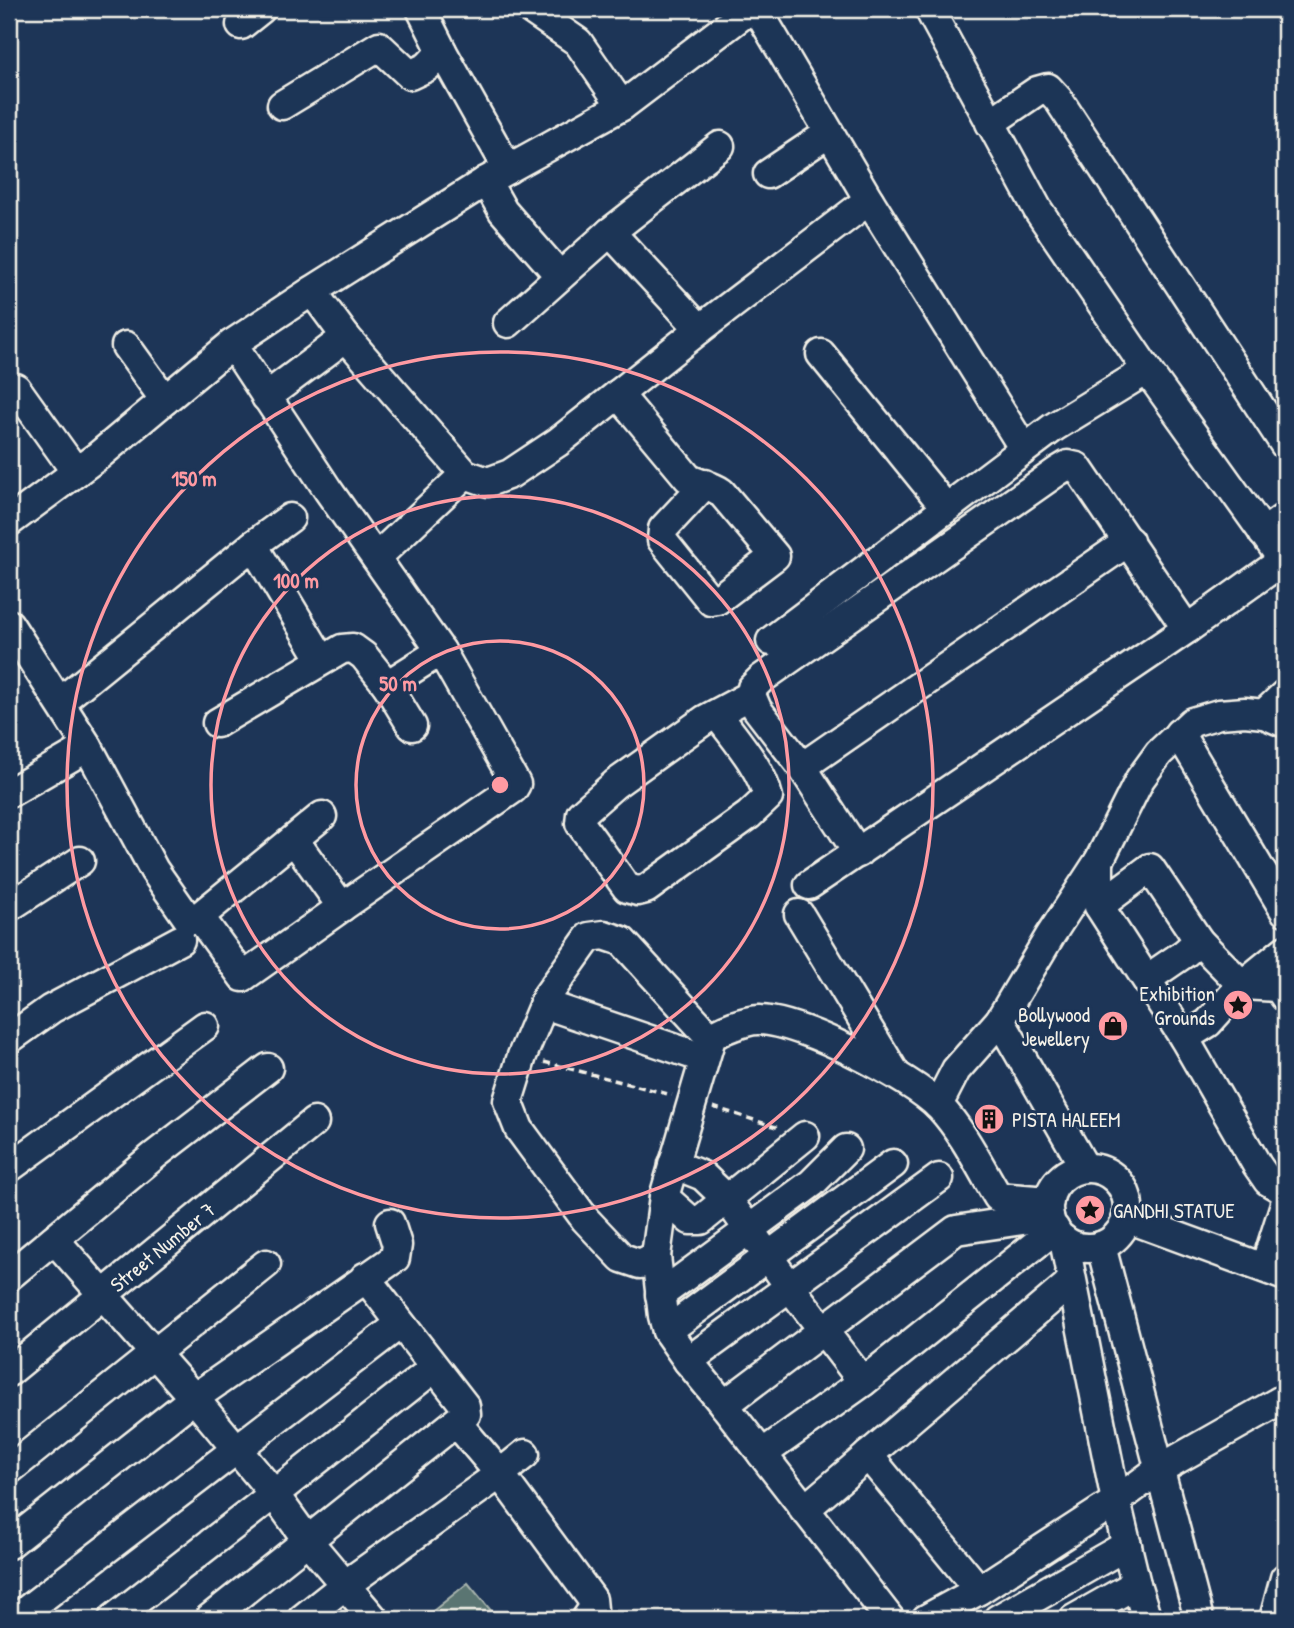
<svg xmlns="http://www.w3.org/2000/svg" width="1294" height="1628" font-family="'Patrick Hand',sans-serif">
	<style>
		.green { fill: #5a7572; stroke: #a7b3ad; stroke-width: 2 }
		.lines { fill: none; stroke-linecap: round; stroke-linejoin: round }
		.minor-casing { stroke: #f4f1e8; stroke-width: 33 }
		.path { stroke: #f4f1e8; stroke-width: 3.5; stroke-dasharray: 7 5; stroke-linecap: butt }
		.minor { stroke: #1d3557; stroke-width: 28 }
		.ring { fill: none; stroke: #ff9aa2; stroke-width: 3.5 }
		.labels { text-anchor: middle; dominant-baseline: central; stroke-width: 6; stroke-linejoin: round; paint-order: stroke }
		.poi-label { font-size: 21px; fill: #f4f1e8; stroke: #1d3557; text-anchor: end }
		.street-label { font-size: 21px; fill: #f4f1e8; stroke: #1d3557 }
		.centre { fill: #ff9aa2; stroke: #1d3557; stroke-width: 3.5 }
		.ring-label { font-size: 21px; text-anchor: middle; font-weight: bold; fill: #ff9aa2; stroke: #1d3557; stroke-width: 6; stroke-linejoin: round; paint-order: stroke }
	</style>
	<rect width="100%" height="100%" fill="#1d3557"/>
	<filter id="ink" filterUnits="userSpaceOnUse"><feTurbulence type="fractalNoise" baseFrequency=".0143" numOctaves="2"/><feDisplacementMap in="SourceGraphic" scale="14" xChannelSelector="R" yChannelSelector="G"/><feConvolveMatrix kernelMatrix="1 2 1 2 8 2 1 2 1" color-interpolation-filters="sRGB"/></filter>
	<g filter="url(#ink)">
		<path class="green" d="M468 1583 498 1619H423Z"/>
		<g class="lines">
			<g class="minor-casing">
				<g id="minor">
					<path d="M530 9 578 42 622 106"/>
					<path d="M757 9 869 200 1024 449"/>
					<path d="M929 9 1038 210 1147 370"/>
					<path d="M241 25 261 9"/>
					<path d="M442 51 508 169"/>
					<path d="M282 105 379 46 410 75 427 67 442 51 421 9"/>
					<path d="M990 123 1037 91 1048 88 1058 99 1285 445"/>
					<path d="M768 174 829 133"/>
					<path d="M486 181 503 211 560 276"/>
					<path d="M312 291 346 337 465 474 488 482 510 474 558 442 700 329 869 200"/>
					<path d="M508 323 610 232"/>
					<path d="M700 329 610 232 720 146"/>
					<path d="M232 344 328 490 441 651 516 784 513 789 342 907 295 841"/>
					<path d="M126 346 165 400"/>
					<path d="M821 354 946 508"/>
					<path d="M16 388 76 472"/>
					<path d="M618 394 688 478C699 485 710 484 721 492L775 556 717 600 711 601 662 540 663 529 705 484"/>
					<path d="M266 397 346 337"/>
					<path d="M9 522 98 456 232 344 312 291 486 181 622 106 750 9"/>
					<path d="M1263 533 1285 517"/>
					<path d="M253 545 290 518"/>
					<path d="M376 558 465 474"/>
					<path d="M9 624 88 747 154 870 189 920H195L322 816"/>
					<path d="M771 641 1054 427 1147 370 1283 560"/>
					<path d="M387 685 412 726"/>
					<path d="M60 702 253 545 322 660"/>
					<path d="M717 714C735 739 761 767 768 797L749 815 646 889 638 891 627 888 580 823 581 814 615 784 706 719 751 695"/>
					<path d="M1264 714 1285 694"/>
					<path d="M217 723 342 649 353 648 364 656 387 685 441 651"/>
					<path d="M1179 733 1285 911"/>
					<path d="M802 767 1129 541"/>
					<path d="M9 793 88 747"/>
					<path d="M858 853 802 767 757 709 751 695 752 688 761 679 1058 471 1068 465 1077 467 1187 629"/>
					<path d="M1099 861V906L1184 1038 1257 1165 1268 1181 1285 1191"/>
					<path d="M809 885 1187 629 1285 559"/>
					<path d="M1099 906 1150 868 1199 941 1242 985 1285 950"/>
					<path d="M9 907 80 861"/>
					<path d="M799 914 895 1073"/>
					<path d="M199 916 243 977 342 907"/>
					<path d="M1147 979 1185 953 1199 941"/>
					<path d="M544 1004 703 1058"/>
					<path d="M1000 1020 1085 1168"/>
					<path d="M1184 1038 1208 1023 1242 985 1278 987 1285 997"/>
					<path d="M9 1039 51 1009 180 940"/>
					<path d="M938 1105 956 1070 1000 1020 1050 936 1099 861 1140 779 1159 753 1192 722 1219 714 1245 712 1264 714 1285 723"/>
					<path d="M673 1164 703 1176 727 1199 790 1287 863 1382"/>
					<path d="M9 1168 205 1026"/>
					<circle cx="1088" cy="1208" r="40"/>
					<path d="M664 1197 690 1220H701L805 1136"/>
					<path d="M1127 1218 1285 1276"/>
					<path d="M54 1239 194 1398 274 1494 434 1368"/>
					<path d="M1064 1240 1116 1501 1136 1584 1147 1619"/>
					<path d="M1101 1246 1199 1619"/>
					<path d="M656 1256 640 1264 622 1258 585 1219 519 1129 508 1101 522 1056 547 996 589 937 604 935 622 941 711 1038"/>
					<path d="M1265 1267 1285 1204"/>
					<path d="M9 1276 155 1155 268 1068"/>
					<path d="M660 1295 812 1183 846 1149"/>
					<path d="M667 1331 893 1164"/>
					<path d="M688 1361 939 1178"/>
					<path id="s1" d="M9 1372 314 1122"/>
					<path d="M724 1405 956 1230 1049 1216"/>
					<path d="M457 1423 500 1474 525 1454"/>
					<path d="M762 1454 863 1382 1055 1229"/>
					<path d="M868 1455 979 1590"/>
					<path d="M9 1470 266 1264"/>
					<path d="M804 1510 1071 1282"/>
					<path d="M9 1544 194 1398 395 1258 397 1245 390 1223"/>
					<path d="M15 1619 400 1324"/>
					<path d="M113 1619 274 1494 308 1541 345 1585 500 1474 592 1599 593 1609 586 1619"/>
					<path d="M209 1619 466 1414 465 1406 365 1277"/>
					<path d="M302 1619 345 1585 374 1619"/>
					<path d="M890 1619 724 1405 688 1361 667 1331 663 1316 656 1256 664 1197 711 1038C718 1030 749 1019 760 1020 801 1021 911 1077 940 1107 964 1133 980 1167 998 1197L1049 1201"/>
					<path d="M926 1619 979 1590 1116 1501 1158 1470 1285 1398"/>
					<path d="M998 1619 1127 1545"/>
					<path d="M1074 1619 1136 1584"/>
					<path d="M1274 1619 1285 1578"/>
				</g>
			</g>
			<path class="path" d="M544 1062 672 1095
				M713 1107 779 1128"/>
			<use href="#minor" class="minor"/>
		</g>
	</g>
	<g class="ring">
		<circle cx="500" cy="785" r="144"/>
		<circle cx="500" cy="785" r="289"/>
		<circle cx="500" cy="785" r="433"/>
	</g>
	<defs>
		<g id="sight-disc" transform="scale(1.575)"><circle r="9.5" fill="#ff9aa2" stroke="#1d3557"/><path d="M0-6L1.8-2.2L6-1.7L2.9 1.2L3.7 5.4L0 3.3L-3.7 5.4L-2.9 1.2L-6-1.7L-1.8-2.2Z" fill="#111"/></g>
		<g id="shop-disc" transform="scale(1.575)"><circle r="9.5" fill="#ff9aa2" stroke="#1d3557"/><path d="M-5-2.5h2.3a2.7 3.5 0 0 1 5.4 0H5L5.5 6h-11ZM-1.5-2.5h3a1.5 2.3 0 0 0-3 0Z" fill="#111"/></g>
		<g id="building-disc" transform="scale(1.575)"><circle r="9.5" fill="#ff9aa2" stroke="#1d3557"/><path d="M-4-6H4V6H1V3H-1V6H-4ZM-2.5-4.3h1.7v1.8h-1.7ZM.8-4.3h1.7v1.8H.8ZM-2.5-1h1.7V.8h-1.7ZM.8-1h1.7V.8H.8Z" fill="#111"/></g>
	</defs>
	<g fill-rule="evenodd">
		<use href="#sight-disc" x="1238" y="1005"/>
		<use href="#shop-disc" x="1113" y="1026"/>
		<use href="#building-disc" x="989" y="1119"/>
		<use href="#sight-disc" x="1090" y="1210"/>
	</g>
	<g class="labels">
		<g class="poi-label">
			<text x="1215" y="993">Exhibition<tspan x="1215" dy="24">Grounds</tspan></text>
			<text x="1090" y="1014">Bollywood<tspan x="1090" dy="24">Jewellery</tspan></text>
			<text x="1012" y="1119" text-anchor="start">PISTA HALEEM</text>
			<text x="1113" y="1210" text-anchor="start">GANDHI STATUE</text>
		</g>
		<g class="street-label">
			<text stroke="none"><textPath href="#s1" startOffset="198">Street Number 7</textPath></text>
		</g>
	</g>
	<circle cx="500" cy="785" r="10" class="centre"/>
	<g class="ring-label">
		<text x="194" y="486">150 m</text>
		<text x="296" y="588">100 m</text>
		<text x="398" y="691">50 m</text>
	</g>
	<rect width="1294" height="1628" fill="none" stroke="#1d3557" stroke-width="35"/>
	<rect x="18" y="18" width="1259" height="1593" fill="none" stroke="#f4f1e8" stroke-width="2.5" filter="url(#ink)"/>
</svg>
